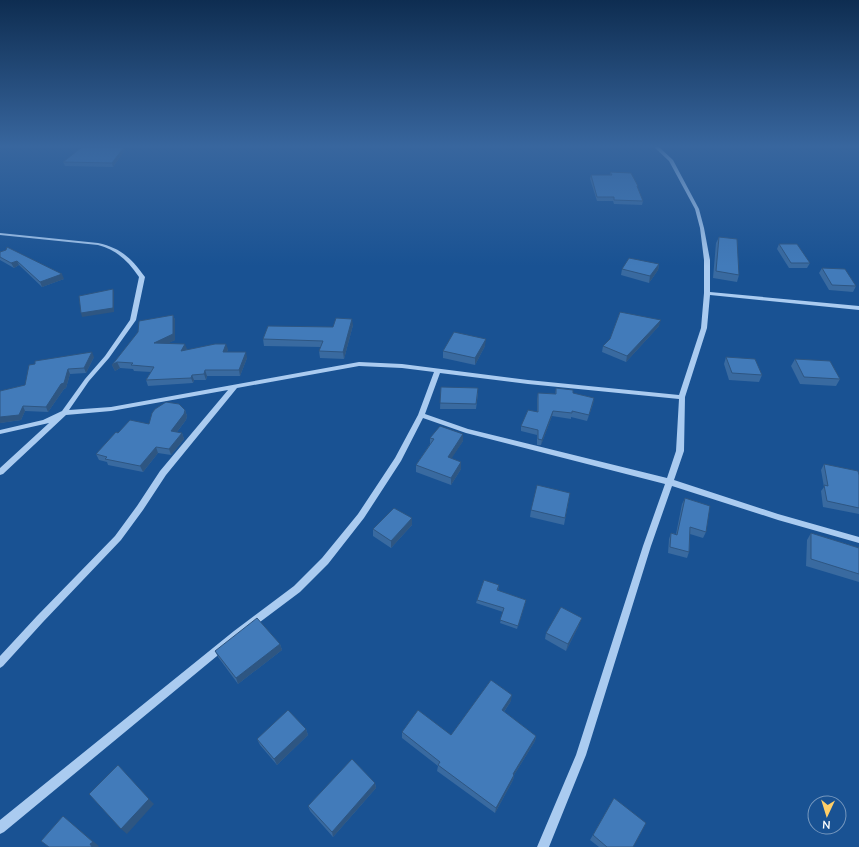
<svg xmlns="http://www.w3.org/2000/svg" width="859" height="847" font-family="'Nunito Sans',sans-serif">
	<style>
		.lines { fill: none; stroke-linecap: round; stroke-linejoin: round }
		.minor { fill: #aacbf0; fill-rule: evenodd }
		.wall { fill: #396aa0 }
		.shaded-wall { fill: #2e5682 }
		.building { fill: #427bba; stroke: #2e5682 }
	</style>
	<rect width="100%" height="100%" fill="#195293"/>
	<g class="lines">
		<path class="minor" d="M654 147H659L673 160 699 209 704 228 710 260V292L859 306V310L710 295 707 328 685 397 684 451 674 480 778 514 859 537V543L778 520 672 486 651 546 586 755 549 847H537L576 755 643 546 665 484 466 433 423 418 401 461 364 518 328 564 300 592 240 637 4 832 0 834V820L234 631 294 586 322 558 358 514 395 458 418 415 434 372 402 368 359 366 237 388 166 475 143 510 121 540 43 622 3 666 0 668V656L37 616 115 536 137 506 160 471 228 390 111 411 66 415 3 474 0 475V468L49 423 0 434V430L43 420 62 411 85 379 105 356 130 320 139 277C128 261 117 250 98 245L0 235V233L98 243C121 248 131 258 145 277L136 320 109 358 89 381 69 410 111 407 359 362 402 364 528 380 679 395 701 328 704 293V260L700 228 695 209 669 161ZM440 373 528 384 679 399 676 451 667 478 468 429 425 414Z"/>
	</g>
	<path class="wall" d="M82 147H127L113 167 65 166 63 162Z
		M610 172 638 186V188L643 201 642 205 614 204 613 201H597L590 179 591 175H610Z
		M719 237 739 275 737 282 713 278 716 243Z
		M779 244 810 263 807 268H789L777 249Z
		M6 250 64 279 42 287 19 265 14 268 0 260V252Z
		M659 264 658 270 649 283 621 275 622 269Z
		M822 268 856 286 853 292 829 290 819 273Z
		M173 315 175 320V340L168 343 187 349V350L228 349 227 352 247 358 240 376H207L206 380H194L193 383 148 386 146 380 151 372 134 371 133 369 120 368 115 371 112 365Z
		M353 325 344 359 320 358 319 351 321 347 264 346 263 339 333 327Z
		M659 326 626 362 602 352 603 346 610 339Z
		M485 346 475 365 443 358V351Z
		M94 357 86 373 70 374 66 388 64 389 48 412 25 411 21 420 0 423V391L25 385Z
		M726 357 762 375 759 382 729 380 724 364Z
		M795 359 840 379 836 386 800 384 791 366Z
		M441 387 478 393 476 409H440Z
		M556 388 573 393 594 398 593 404 587 421 571 417V419L552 416 541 445H537V435L521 431V426L537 412V399L538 393 555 394Z
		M185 410 187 416 186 420 177 432 182 433 184 439 171 455 158 453 143 472 108 465 107 462 99 460 96 454 118 433 149 424Z
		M430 438 463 441 451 458 461 469 451 485 416 472V465L430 444Z
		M824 464 859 475V514L823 507 821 491 824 487 821 470Z
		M570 493 564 525 530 517 531 510Z
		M685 498 706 532 703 538 690 534 689 552 687 558 668 553 669 539 671 533 676 534 682 504Z
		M412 518V525L391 548 373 536V529Z
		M811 533 859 548V582L806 566 807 540Z
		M499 585 498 591 526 600 517 629 500 623 503 612 476 603 477 600Z
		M579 625 566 651 545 639 546 633Z
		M280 644 282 650 238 684 218 657 215 651Z
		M511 701 504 712 536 736 535 741 514 775 513 780 495 813 437 771 438 766 402 738V732L451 735Z
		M306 729 308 735 277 765 260 745 257 739Z
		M375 783 376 788 333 837 310 811 308 806Z
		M614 798 633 847H599L590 840Z"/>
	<path class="shaded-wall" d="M124 147H127L113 167 112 163Z
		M17 261 19 265 14 268 11 263Z
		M659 264 658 270 649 283 650 276Z
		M62 274 64 279 42 287 40 282Z
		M113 289 114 292V312L82 317 81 313Z
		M173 315 175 320V340L157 349 154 343Z
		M352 319 353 325 344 359 343 352Z
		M661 320 659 326 626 362 627 356Z
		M486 339 485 346 475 365V358Z
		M185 344 187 349 183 357 181 351Z
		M226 344 228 349 225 358 223 352Z
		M92 352 94 357 86 373 84 368Z
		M246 352 247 358 240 376 239 370Z
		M117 362 120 368 115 371 112 365Z
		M68 369 70 374 66 388 64 389 48 412 46 407Z
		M205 370 207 376 206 380 204 374Z
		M192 375 194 380 193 383 191 378Z
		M594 398 593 404 587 421 589 415Z
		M23 406 25 411 21 420 0 423V417Z
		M185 410 187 416 186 420 173 437 171 431Z
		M553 411 552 416 541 445 542 440Z
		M182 433 184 439 171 455 169 449Z
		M463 434V441L448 464V457Z
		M156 447 158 453 143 472 140 466Z
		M461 462V469L451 485V478Z
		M412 518V525L391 548V541Z
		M582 618 579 625 566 651 568 644Z
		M280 644 282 650 238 684 236 678Z
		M512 695 511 701 501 716 502 710Z
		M306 729 308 735 277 765 274 759Z
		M536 736 535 741 514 775 513 780 495 813 496 808 513 774Z
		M375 783 376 788 333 837 332 832Z
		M149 799 154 804 127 834 121 829Z
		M69 821 99 846 98 847H92Z"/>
	<path class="building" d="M82 147H124L112 163 63 162Z
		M610 172 631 173 638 186H637L643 201 614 200V197H597L591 175H612Z
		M719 237 737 239 739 275 716 271Z
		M779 244H797L810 263H791Z
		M7 247 62 274 40 282 17 261 11 263 0 257V252L6 250Z
		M629 258 659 264 650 276 622 269Z
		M822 268 845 269 856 286 832 285Z
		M113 289V308L81 313 79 296Z
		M620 312 661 320 627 356 603 346 610 339Z
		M173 315V334L154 343 185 344 181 351 215 344H226L223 352H246L239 370H205L204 374 192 375 191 378 146 380 154 367 131 365 133 363 117 362 112 365 138 332 139 321Z
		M336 318 352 319 343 352 319 351 323 341 263 339 268 326 333 327Z
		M454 332 486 339 475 358 443 351Z
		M92 352 84 368 68 369 64 383 61 384 46 407 23 406 19 415 0 417V391L25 385 29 365 35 364V361Z
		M726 357 755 359 762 375 732 373Z
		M795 359 830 361 840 379 804 377Z
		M441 387 478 388 476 404 440 403Z
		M556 388 573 390V393L594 398 589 415 572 411V413L553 411 542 440 538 439V430L521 426 528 410 538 412V393L556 394Z
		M166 402 179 404 185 410 184 414 171 431 182 433 169 449 156 447 140 466 105 459 107 457 96 454 116 432 118 433 130 420 149 424 152 413 155 409Z
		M440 426 463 434 448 457 461 462 451 478 416 465 434 439 430 438Z
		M824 464 858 471 859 475V508L827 501 824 485 828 486Z
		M537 485 570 493 565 518 531 510Z
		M685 498 710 506 706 532 690 527 689 552 670 547 671 533 677 535Z
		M394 508 412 518 391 541 373 529Z
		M811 533 859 548V574L811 559Z
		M484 580 499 585 497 590 526 600 518 626 500 620 504 608 477 600Z
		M561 607 582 618 568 644 546 633Z
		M257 618 280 644 236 678 215 651Z
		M491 680 512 695 502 710 536 736 513 774 514 775 496 808 438 765 440 762 402 732 418 710 451 735Z
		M288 710 306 729 274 759 257 739Z
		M352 759 375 783 332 832 308 806Z
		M118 765 149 799 121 829 89 794Z
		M614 798 646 823 633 847H607L593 835Z
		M63 816 93 842 90 844 92 847H49L41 841Z"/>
	<linearGradient id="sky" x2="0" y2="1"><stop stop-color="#0e2d51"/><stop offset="0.55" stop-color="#38669e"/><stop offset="1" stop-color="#38669e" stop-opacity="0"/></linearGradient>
	<rect width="859" height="266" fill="url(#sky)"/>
	<g transform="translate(827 815) rotate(184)"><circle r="19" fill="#195293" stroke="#7597be"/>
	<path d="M0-3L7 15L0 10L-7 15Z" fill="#ffcf68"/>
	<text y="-6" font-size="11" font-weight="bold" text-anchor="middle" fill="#ffffff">N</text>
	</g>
</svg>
